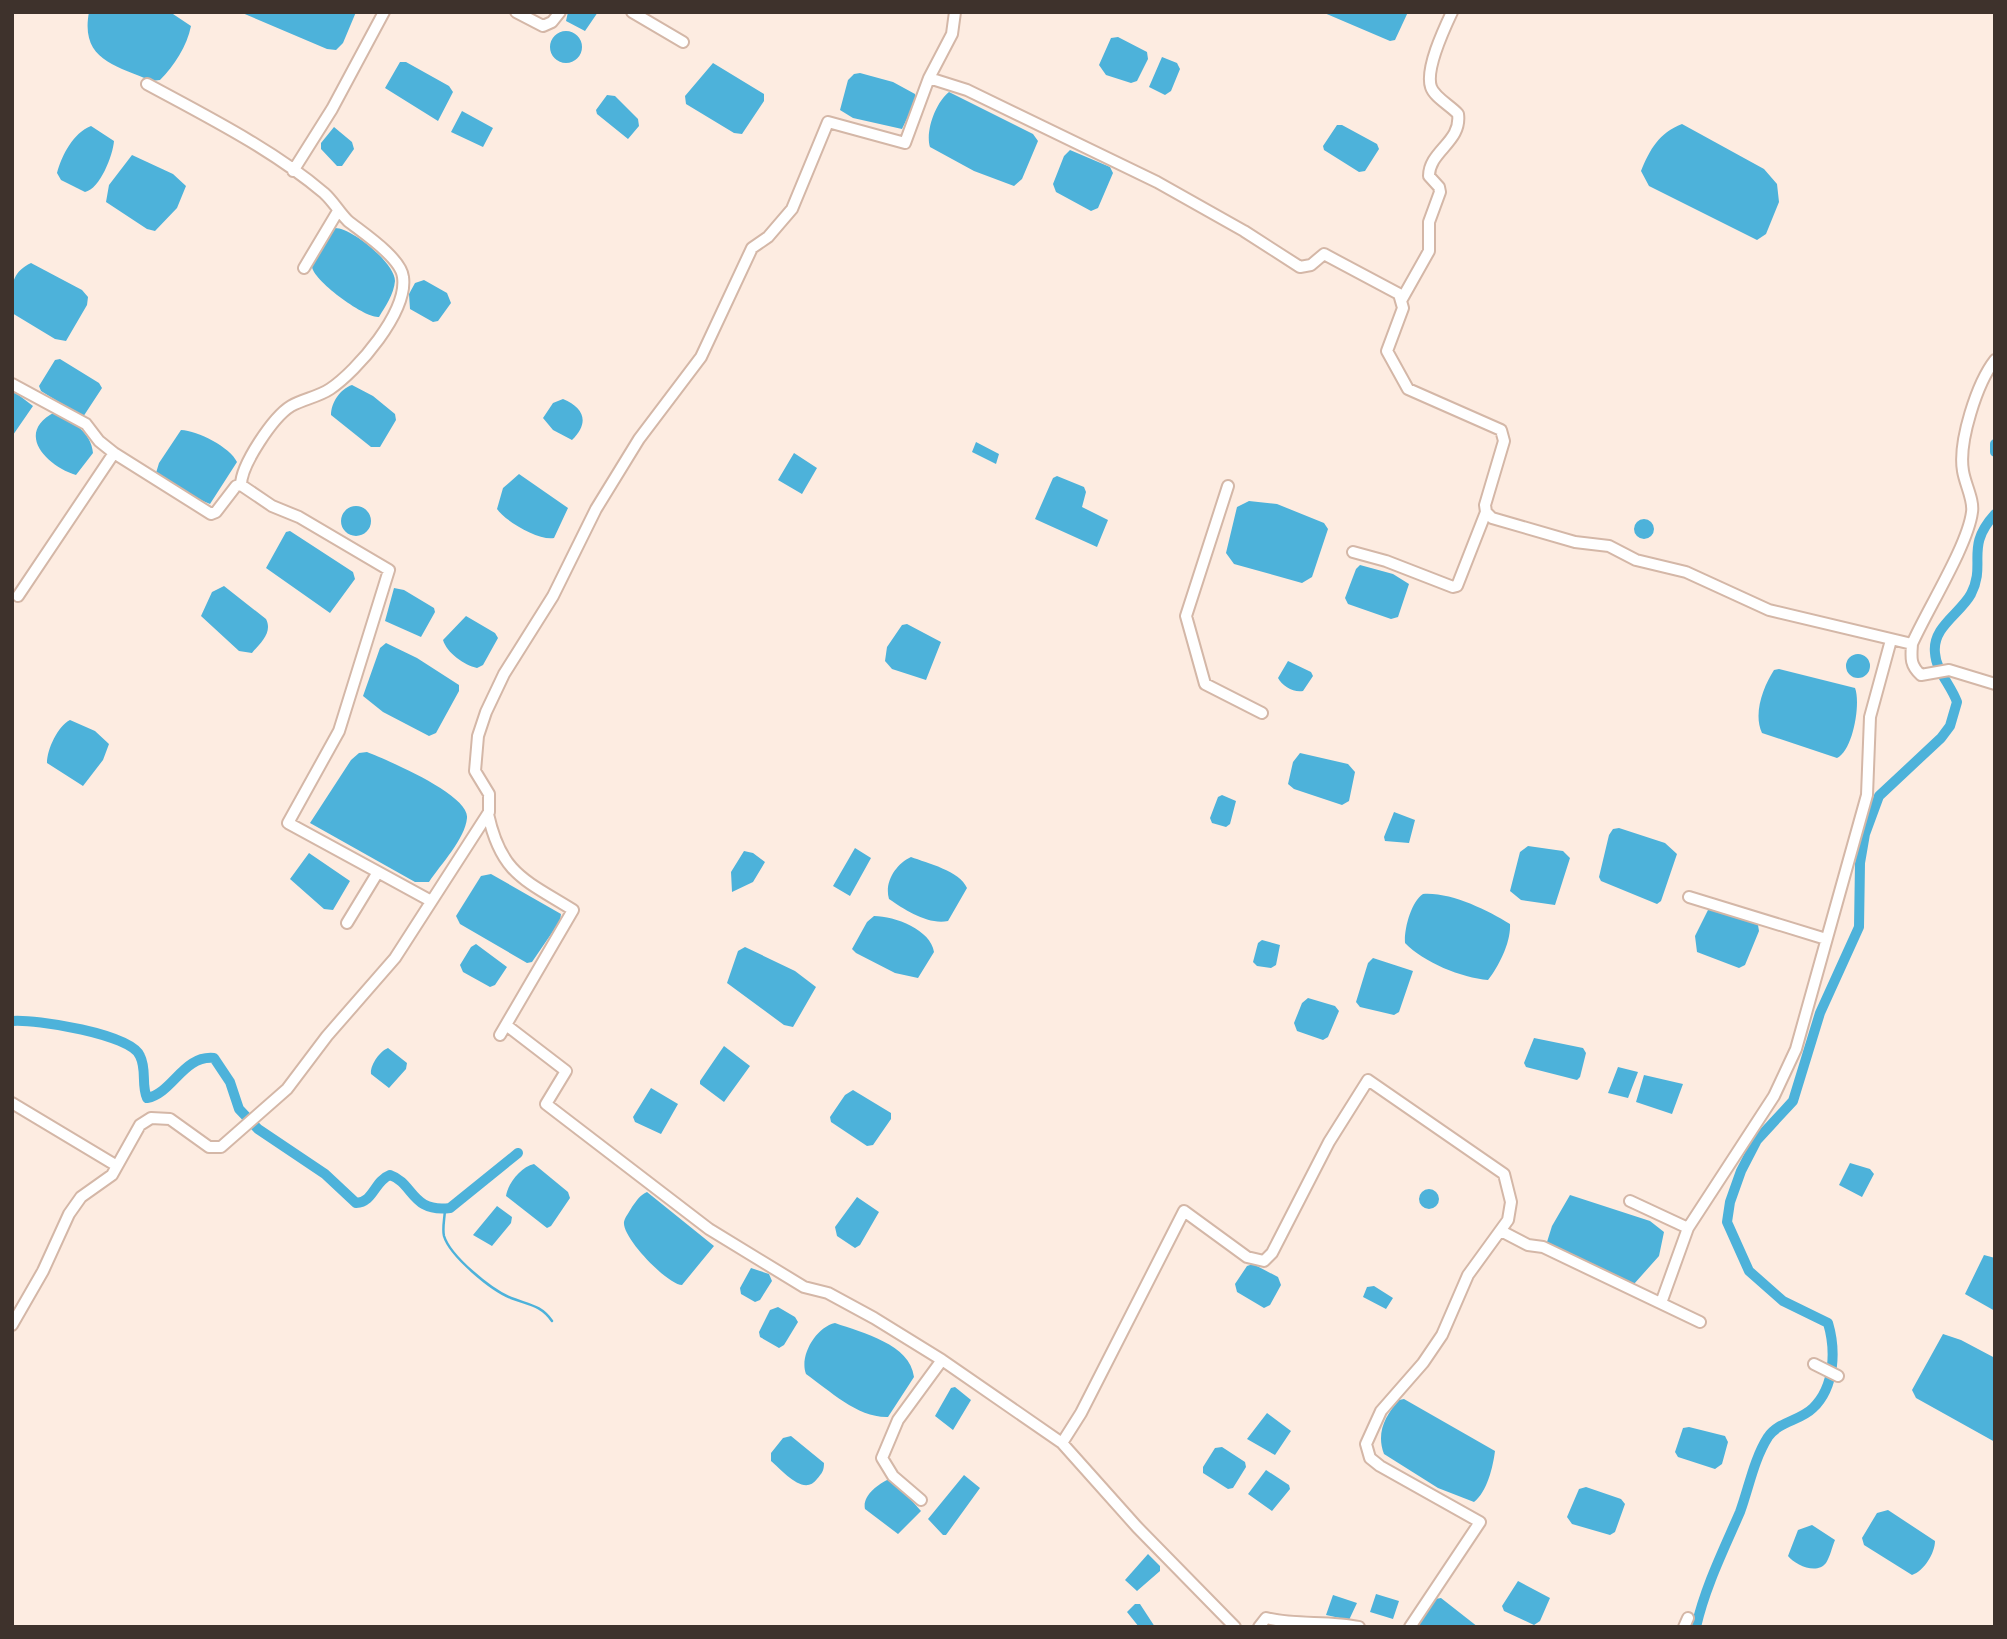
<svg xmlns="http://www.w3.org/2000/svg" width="2007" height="1639" font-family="Arial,sans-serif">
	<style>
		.water { fill: #4db2da }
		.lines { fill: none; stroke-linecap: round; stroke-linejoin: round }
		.stream { stroke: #4db2da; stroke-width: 2.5 }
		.canal { stroke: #4db2da; stroke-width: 10 }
		.street-casing { stroke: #d4b7a7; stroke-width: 14 }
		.street { stroke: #fff; stroke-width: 10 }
	</style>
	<rect width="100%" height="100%" fill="#fdece1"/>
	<path class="water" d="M89 12H170L191 26C187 46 174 66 160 80L151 81C115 65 80 60 89 12Z
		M240 12H356L343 43 336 50 327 49Z
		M568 12H598L585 31 566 21Z
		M1322 12H1408L1395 40 1390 41Z
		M550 47a16 16 0 1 1 32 0a16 16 0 1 1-32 0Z
		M1118 37 1147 52 1148 59 1137 81 1131 83 1106 75 1099 65 1111 38Z
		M1162 57 1177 63 1180 69 1171 91 1165 95 1149 87Z
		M400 62H406L449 86 453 92 438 121 385 88Z
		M713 63 764 94V101L742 134 734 133 686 104 685 96Z
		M860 73 893 82 915 94V102L902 129 853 118 840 110 848 80 854 74Z
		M949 92 1033 134 1038 141 1022 179 1014 186 974 171 930 147C925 131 936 102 949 92Z
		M607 95 615 96 638 119 639 126 628 139 597 114 596 110Z
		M462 111 493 128 483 147 451 132Z
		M1682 124 1764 169 1777 184 1779 202 1766 234 1757 240 1649 186 1641 171C1650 149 1659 133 1682 124Z
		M1337 125H1342L1377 144 1379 149 1365 171 1359 172 1324 150 1323 146Z
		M91 126 114 141C113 155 100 189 85 192L61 180 57 173C62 155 73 133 91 126Z
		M334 127 352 142 354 149 342 166H337L321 149V143Z
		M1070 150 1110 167 1113 173 1098 208 1091 211 1056 192 1053 184 1064 156Z
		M132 155 173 174 186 186 177 208 155 231 147 229 106 202 109 185Z
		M335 228C352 228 395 263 395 281 394 294 385 307 379 317 365 319 311 279 312 266 313 253 327 237 335 228Z
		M31 263 82 290 88 297 87 305 66 341 55 339 12 313C12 291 8 274 31 263Z
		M424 280 447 293 451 303 438 321 433 322 410 309 409 294 415 283Z
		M60 359 99 383 102 388 83 417 41 391 39 386 55 360Z
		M352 385 373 396 395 414 396 420 380 447H371L331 415C331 403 340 389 352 385Z
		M12 390 33 406 13 435 12 434Z
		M563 399C584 408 590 422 572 440L553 430 543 418 553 403Z
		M55 412C72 422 91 431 93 453L76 475C47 466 14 433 55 412Z
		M181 430C198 431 230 447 237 462L210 504 191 496 156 473 159 463Z
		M976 442 999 454 996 464 972 452Z
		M794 453 817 468 802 494 778 480Z
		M519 474 568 508 554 538C539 541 505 521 497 509L503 488Z
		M1057 476 1084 487 1086 492 1082 507 1108 520 1097 547 1035 519 1053 478Z
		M1249 501 1277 504 1324 523 1328 529 1312 577 1302 583 1234 564 1226 553 1237 507Z
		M341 521a15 15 0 1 1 30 0a15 15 0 1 1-30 0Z
		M1634 529a10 10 0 1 1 20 0a10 10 0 1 1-20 0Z
		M290 531 353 572 355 579 330 613 266 568 286 532Z
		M1360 565 1393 574 1409 584 1398 617 1391 619 1348 604 1345 598 1356 569Z
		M224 586 266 619C273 633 260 643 252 653L239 651 201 616 212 592Z
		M394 588 404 590 434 608 435 612 421 637 385 621Z
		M466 616 495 633 498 638 483 665 477 668C464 665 447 653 443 640Z
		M907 624 941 642 926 680 892 669 885 661 887 647 902 625Z
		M386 643 417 658 459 685V691L436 733 429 736 383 712 363 696 380 648Z
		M1846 666a12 12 0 1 1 24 0a12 12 0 1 1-24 0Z
		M1288 661 1311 672 1313 676 1303 691C1294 693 1282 686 1278 678Z
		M1779 669 1855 688C1861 703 1853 751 1837 758L1762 733C1753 714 1763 687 1774 670Z
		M70 720 95 731 109 744 103 760 83 786 47 763C47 749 58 726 70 720Z
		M367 752C387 760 470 795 467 818 465 839 441 864 429 882H415L310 823 351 760 359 753Z
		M1300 753 1348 764 1355 772 1349 801 1342 805 1294 789 1288 784 1293 762Z
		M1222 795 1236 801 1230 824 1226 827 1212 823 1210 818 1218 797Z
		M1394 812 1415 820 1409 843 1385 841 1384 837Z
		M1619 828 1665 843 1677 854 1661 901 1657 904 1601 881 1599 877 1609 835 1613 829Z
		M1528 846 1563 851 1570 858 1555 905 1521 900 1510 891 1520 852Z
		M855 848 871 858 850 896 833 886Z
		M744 851 753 853 765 862 753 882 732 892 731 872Z
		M309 853 350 881 333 910 324 909 290 879Z
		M911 857C927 863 960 871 967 888L948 921C928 925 905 910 889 899 884 882 896 864 911 857Z
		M491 874 561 914 560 921 532 962 527 963 460 924 456 916 481 876Z
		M1423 894C1451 892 1487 910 1510 924 1511 942 1499 966 1488 980 1462 978 1423 962 1405 943 1404 929 1411 902 1423 894Z
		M1709 908 1751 920 1758 925 1759 931 1745 965 1739 968 1697 952 1695 936Z
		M874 916C895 916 931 930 934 952L918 978 895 973 856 953 852 949 867 922Z
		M1262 940 1280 945 1276 965 1271 968 1257 966 1253 962 1258 943Z
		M476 944 507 967 495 985 490 987 463 972 460 965 471 947Z
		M745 947 795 971 816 987 793 1027 784 1025 727 983 738 951Z
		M1373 958 1413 971 1399 1012 1394 1015 1360 1007 1356 1002 1368 963Z
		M1308 998 1335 1006 1339 1011 1328 1037 1323 1040 1297 1031 1294 1023 1302 1003Z
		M1534 1038 1583 1048 1586 1053 1580 1077 1577 1080 1526 1067 1524 1063Z
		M724 1046 750 1066 724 1102 700 1084V1081Z
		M388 1048 407 1063 406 1069 389 1088 371 1074C370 1065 380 1051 388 1048Z
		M1618 1067 1638 1072 1628 1098 1608 1093Z
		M1644 1075 1683 1084 1672 1114 1636 1102Z
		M651 1088 678 1104 661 1134 635 1122 633 1117Z
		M853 1090 891 1113V1119L873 1145 867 1146 831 1122 830 1117 845 1095Z
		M1850 1163 1870 1169 1874 1174 1862 1197 1839 1185Z
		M534 1164 568 1192 570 1198 551 1226 547 1228 506 1196C508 1183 521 1167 534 1164Z
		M1419 1199a10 10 0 1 1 20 0a10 10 0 1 1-20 0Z
		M647 1192 714 1246 682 1285C668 1285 622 1238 624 1222 625 1217 630 1211 632 1207 637 1200 640 1195 647 1192Z
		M1570 1195 1650 1221 1664 1232 1659 1256 1634 1284 1547 1242 1552 1226Z
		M857 1197 879 1212 860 1245 855 1248 837 1236 835 1227Z
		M497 1206 512 1217 511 1223 492 1246 473 1235Z
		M1984 1255 1995 1258V1311L1965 1294Z
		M1253 1264 1278 1277 1281 1285 1270 1305 1264 1308 1237 1292 1235 1284 1247 1266Z
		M751 1268 769 1274 772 1281 760 1300 755 1302 741 1294 740 1288Z
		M1374 1286 1393 1298 1386 1309 1363 1297 1367 1287Z
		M778 1307 795 1317 798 1322 784 1345 779 1348 760 1337 759 1332 770 1310Z
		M835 1323C863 1333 910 1344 914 1377L888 1417C858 1418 830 1391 806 1374 799 1356 816 1327 835 1323Z
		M1943 1334 1961 1340 1995 1358V1442L1916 1398 1912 1390Z
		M955 1387 971 1400 953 1430 935 1416 951 1388Z
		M1404 1399 1495 1451C1493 1467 1487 1492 1474 1502L1438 1488 1384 1454C1376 1433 1385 1416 1399 1400Z
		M1267 1413 1291 1431 1275 1455 1247 1439Z
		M1689 1427 1725 1436 1728 1442 1722 1464 1715 1469 1678 1457 1675 1452 1683 1428Z
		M791 1436 824 1463C824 1471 822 1473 817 1479 804 1497 783 1471 771 1461V1453L783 1438Z
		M1222 1447 1245 1462 1246 1467 1233 1488 1228 1489 1203 1473V1467L1215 1448Z
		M1266 1470 1289 1485 1290 1489 1272 1511 1248 1494Z
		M964 1475 980 1488 946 1535H943L928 1519Z
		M889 1479 896 1483 921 1511 898 1534 865 1509C862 1496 878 1484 889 1479Z
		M1586 1487 1621 1499 1625 1504 1615 1532 1610 1535 1572 1524 1567 1517 1579 1489Z
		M1888 1510 1935 1541C1935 1553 1924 1571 1912 1575L1864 1545 1862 1538 1877 1513Z
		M1812 1525 1835 1540C1832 1547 1830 1557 1826 1563 1817 1575 1795 1565 1788 1556L1798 1530Z
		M1148 1554 1160 1566V1571L1137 1591 1125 1580Z
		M1518 1581 1550 1598 1540 1621 1534 1625 1504 1611 1502 1606Z
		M1376 1594 1399 1601 1393 1619 1370 1612Z
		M1333 1595 1357 1603 1349 1620 1326 1615Z
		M1441 1598 1478 1627H1417L1435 1599Z
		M1135 1604H1140L1155 1627H1139L1127 1612Z"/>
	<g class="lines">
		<path class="stream" d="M445 1208C445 1217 442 1228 444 1236 450 1256 491 1290 511 1298 529 1305 541 1305 552 1321"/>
		<path class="canal" d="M1995 444V452
			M12 1021C36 1019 131 1034 140 1056 147 1070 141 1084 147 1098 173 1093 183 1055 214 1058L230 1082 239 1109 258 1129 325 1174 356 1203C374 1202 374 1181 390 1175 414 1183 411 1213 450 1208L518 1153
			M1696 1627C1705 1587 1724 1549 1740 1512 1749 1487 1754 1459 1768 1437 1779 1421 1800 1421 1813 1408 1835 1387 1836 1350 1828 1323L1783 1301 1749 1271 1727 1222 1730 1202 1741 1171 1757 1140 1793 1101 1820 1013 1859 927 1860 863 1865 834 1879 796 1941 738 1950 726 1957 702C1951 685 1936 671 1935 653 1932 627 1960 614 1971 594 1987 563 1964 548 1995 514"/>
		<g class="street-casing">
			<path id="street" d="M516 12 543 26 552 22 560 12
				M632 12 683 42
				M929 78 952 34 955 12
				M147 84C206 116 272 149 324 193 333 201 339 212 348 221 363 233 401 258 403 277 408 312 357 371 330 389 318 397 303 399 291 406 273 417 241 465 241 485
				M293 171 332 109 384 12
				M304 268 338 211
				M1402 299 1429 251V222L1440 192 1439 187 1429 176C1429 151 1462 142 1458 114 1451 106 1434 97 1431 87 1425 69 1444 29 1452 12
				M1995 360C1977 383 1958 442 1963 471 1965 484 1974 500 1972 512 1968 545 1927 610 1912 644 1911 658 1910 665 1921 675L1949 670 1995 684
				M12 384 86 424 99 441 114 453 211 514 216 512 236 486 241 485 272 506 299 517 389 570 339 731 288 823 378 872
				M1228 486 1186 616 1205 684 1262 713
				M1353 552 1386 561 1453 587 1457 586 1486 512
				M18 596 114 453
				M488 814C501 874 525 880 573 910L500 1035
				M1689 897 1826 939
				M347 923 378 872 431 901
				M506 1025 566 1071 546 1104 709 1229 804 1287 828 1293 874 1318 942 1360 1062 1443 1137 1527 1235 1627
				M12 1103 117 1166
				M1630 1201 1688 1228 1774 1096 1796 1049 1867 795 1870 717 1891 640
				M1503 1232 1528 1245 1543 1247 1700 1322
				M1661 1303 1688 1228
				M12 1325 43 1271 69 1214 81 1197 112 1175 140 1125 151 1118 170 1119 209 1147H221L287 1089 327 1036 395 958 489 812V794L475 771 478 736 486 712 504 674 553 596 596 509 639 439 701 357 752 248 768 237 792 209 828 122 905 143 929 78 967 90 1157 182 1244 231 1300 267 1311 265 1324 254 1399 294 1403 308 1387 351 1408 389 1501 430 1504 441 1485 505 1486 512 1492 518 1575 542 1609 546 1636 560 1686 572 1769 610 1912 644
				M1814 1364 1838 1376
				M1062 1443 1081 1413 1184 1211 1247 1257 1264 1261 1272 1253 1329 1142 1368 1080 1504 1174 1511 1202 1508 1220 1468 1275 1442 1335 1423 1363 1381 1411 1366 1444 1370 1458 1380 1466 1480 1522 1410 1627
				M921 1500 893 1476 882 1458 898 1420 942 1360
				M1259 1627 1266 1618C1296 1626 1328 1620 1359 1627
				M1684 1627 1688 1618"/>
		</g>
		<use href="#street" class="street"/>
	</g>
	<rect width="2007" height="1639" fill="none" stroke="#3e322c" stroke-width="28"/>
</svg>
